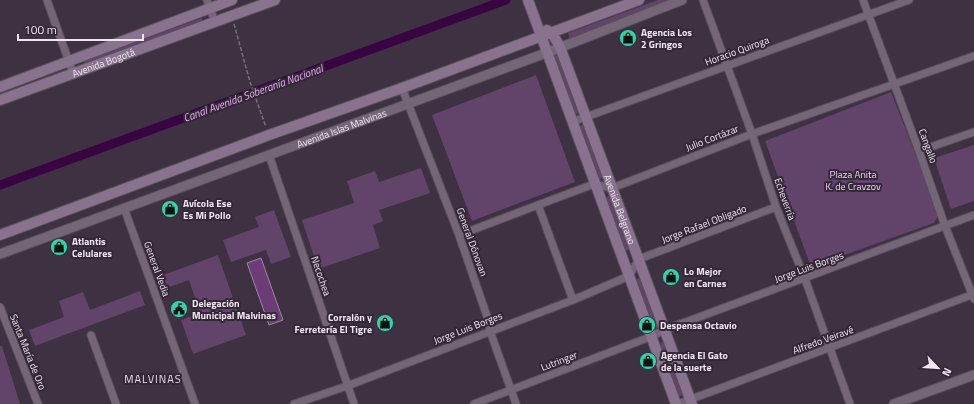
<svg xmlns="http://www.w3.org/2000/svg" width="974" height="404" font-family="'Titillium Web',sans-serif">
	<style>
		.green { fill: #62436a }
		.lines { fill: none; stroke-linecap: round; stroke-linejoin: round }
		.canal { stroke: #380542; stroke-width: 9 }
		.building { fill: #6c3b78; stroke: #998a9c }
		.minor-casing { stroke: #5a4f5c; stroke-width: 9 }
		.tertiary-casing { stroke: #5a4f5c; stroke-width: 11 }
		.secondary-casing { stroke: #5a4f5c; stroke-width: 12 }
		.path { stroke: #7b6f7d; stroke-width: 1.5; stroke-dasharray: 4 2; stroke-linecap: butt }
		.minor { stroke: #746677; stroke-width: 7 }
		.tertiary { stroke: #746677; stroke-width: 9 }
		.secondary { stroke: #89728e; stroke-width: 10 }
		.labels { text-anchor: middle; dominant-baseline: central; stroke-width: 4; stroke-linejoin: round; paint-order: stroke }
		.poi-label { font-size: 10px; font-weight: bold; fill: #f0e7f1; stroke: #342737; text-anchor: start }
		.street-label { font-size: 10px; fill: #f0e7f1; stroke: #342737 }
		.park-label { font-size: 10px; fill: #f1d4f8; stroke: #342737 }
		.water-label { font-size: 11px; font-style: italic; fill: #e7aef4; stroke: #342737 }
		.neighbourhood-label { font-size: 11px; letter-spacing: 1px; fill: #eddcf1; stroke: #342737 }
	</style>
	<rect width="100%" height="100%" fill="#3e3141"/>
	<path class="green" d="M658 0H669L570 39 568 33Z
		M202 18V21L85 64 84 61Z
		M558 54 579 113 573 115 552 56Z
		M536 75 575 182 472 221 432 115Z
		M891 92 939 214 934 223 811 267 765 141Z
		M584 124 603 178 597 180 578 127Z
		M974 145V201L951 209 934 158Z
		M421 168 430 193 379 210 383 221 373 225 380 248 318 269 302 220 354 203 347 181 375 171 379 182Z
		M611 195 631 249 625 251 606 198Z
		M274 210 291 257 271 264 266 250 231 262 223 240 259 227 255 217Z
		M218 255 246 335 193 354 181 320 200 313 189 280 167 288 163 275Z
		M640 278 658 328 652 330 634 280Z
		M140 291 145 305 35 346 29 330 64 317 59 301 83 292 90 310Z
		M663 342 683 395 677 397 658 344Z
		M0 346H2L20 404H0Z"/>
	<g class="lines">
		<path class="canal" d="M0 185 506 0"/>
	</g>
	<path class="building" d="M261 258 283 320 269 325 247 263Z"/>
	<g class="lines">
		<g class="minor-casing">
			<path id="minor" d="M47 0 73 73
				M207 0 215 22
				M703 0 752 134 776 207 805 279 850 404
				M863 0 919 151 945 226 974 299
				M402 88 459 235 489 322 490 331 516 404
				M572 122 909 0
				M919 151 974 132
				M269 155 354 404
				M538 205 573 300
				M124 208 195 404
				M459 235 538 205 594 184 612 188 752 134 974 56
				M0 307 38 404
				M91 335 116 404
				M294 404 347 386 573 300 629 276 639 259 776 207
				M474 404 650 337 664 330 974 215
				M678 404 974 294"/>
		</g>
		<g class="tertiary-casing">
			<g id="tertiary">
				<path id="s1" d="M0 254 546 53 682 0"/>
				<path d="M894 404 974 375"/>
			</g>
		</g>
		<g class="secondary-casing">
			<g id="secondary">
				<path d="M528 0 676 404"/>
				<path id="s2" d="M547 30 552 33 560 47 692 404"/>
				<path d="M0 87 232 0"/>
				<path id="s3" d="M0 100 275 0"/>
				<path d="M0 235 269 135 402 88 639 0"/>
			</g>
		</g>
		<path class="path" d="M234 24 250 82 266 127"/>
		<use href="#minor" class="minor"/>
		<use href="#tertiary" class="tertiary"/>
		<use href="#secondary" class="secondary"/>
	</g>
	<defs>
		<g id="shop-disc" transform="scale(0.9)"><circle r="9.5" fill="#31d4a9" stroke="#342737"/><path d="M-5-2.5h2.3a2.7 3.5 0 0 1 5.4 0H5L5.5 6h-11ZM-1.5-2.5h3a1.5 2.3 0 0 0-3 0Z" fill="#111"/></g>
		<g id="civic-disc" transform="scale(0.9)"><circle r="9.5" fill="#31d4a9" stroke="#342737"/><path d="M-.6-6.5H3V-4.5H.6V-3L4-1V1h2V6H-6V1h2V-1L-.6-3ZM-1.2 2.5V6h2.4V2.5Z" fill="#111"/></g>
	</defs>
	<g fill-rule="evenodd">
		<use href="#shop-disc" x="628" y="38"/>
		<use href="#shop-disc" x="170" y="209"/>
		<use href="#shop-disc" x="59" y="247"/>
		<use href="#shop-disc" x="671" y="277"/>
		<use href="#civic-disc" x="179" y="309"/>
		<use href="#shop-disc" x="385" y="323"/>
		<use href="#shop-disc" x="647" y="325"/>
		<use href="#shop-disc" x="648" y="361"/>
	</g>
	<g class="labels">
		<g class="poi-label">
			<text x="641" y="32">Agencia Los<tspan x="641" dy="12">2 Gringos</tspan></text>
			<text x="183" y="203">Avícola Ese<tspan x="183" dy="12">Es Mi Pollo</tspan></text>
			<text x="72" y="241">Atlantis<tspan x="72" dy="12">Celulares</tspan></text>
			<text x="684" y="271">Lo Mejor<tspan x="684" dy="12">en Carnes</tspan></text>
			<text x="192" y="303">Delegación<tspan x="192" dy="12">Municipal Malvinas</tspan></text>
			<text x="372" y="317" text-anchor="end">Corralón y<tspan x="372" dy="12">Ferretería El Tigre</tspan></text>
			<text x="660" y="325">Despensa Octavio</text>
			<text x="661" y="355">Agencia El Gato<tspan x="661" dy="12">de la suerte</tspan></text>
		</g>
		<g class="street-label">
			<text transform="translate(737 51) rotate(-20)">Horacio Quiroga</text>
			<text stroke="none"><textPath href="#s3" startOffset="110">Avenida Bogotá</textPath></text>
			<text stroke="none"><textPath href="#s1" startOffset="364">Avenida Islas Malvinas</textPath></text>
			<text transform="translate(712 138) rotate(-21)">Julio Cortázar</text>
			<text transform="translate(928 146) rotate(70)">Cangallo</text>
			<text transform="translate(785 199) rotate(70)">Echeverría</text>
			<text stroke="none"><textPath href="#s2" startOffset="195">Avenida Belgrano</textPath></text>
			<text transform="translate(704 224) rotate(-21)">Jorge Rafael Obligado</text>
			<text transform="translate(472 242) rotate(70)">General Dónovan</text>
			<text transform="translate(809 267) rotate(-20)">Jorge Luis Borges</text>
			<text transform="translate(157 269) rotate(70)">General Vedia</text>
			<text transform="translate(321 276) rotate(71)">Necochea</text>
			<text transform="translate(468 328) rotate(-21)">Jorge Luis Borges</text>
			<text transform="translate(823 340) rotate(-20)">Alfredo Veiravé</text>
			<text transform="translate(28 352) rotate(68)">Santa María de Oro</text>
			<text transform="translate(559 361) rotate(-21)">Lutringer</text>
		</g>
		<g class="park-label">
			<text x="853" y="174">Plaza Anita<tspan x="853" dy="12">K. de Cravzov</tspan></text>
		</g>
		<g class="water-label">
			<text transform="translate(253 93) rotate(-20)">Canal Avenida Soberanía Nacional</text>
		</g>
		<g class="neighbourhood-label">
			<text x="153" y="379">MALVINAS</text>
		</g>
	</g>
	<g transform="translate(938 368) rotate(115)" stroke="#342737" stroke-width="3" paint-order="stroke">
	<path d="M0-3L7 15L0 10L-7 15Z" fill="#f0e7f1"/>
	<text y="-6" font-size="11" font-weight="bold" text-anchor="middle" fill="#f0e7f1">N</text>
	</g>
	<path d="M18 34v6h125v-6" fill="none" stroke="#f0e7f1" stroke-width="2"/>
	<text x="24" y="34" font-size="12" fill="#f0e7f1" stroke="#342737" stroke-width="3" paint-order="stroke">100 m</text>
</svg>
